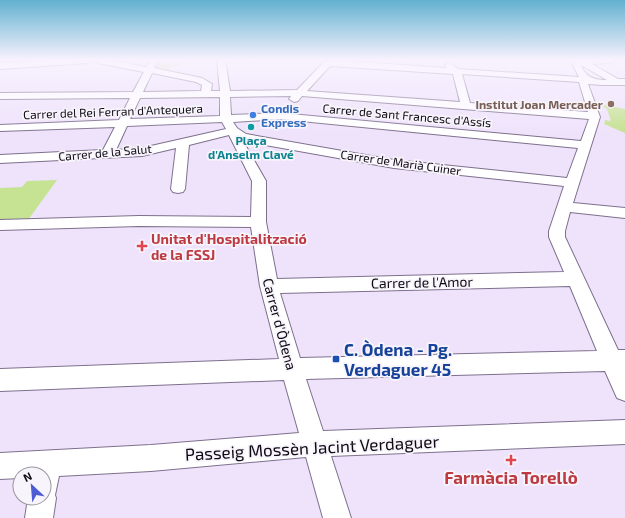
<svg xmlns="http://www.w3.org/2000/svg" width="625" height="518" font-family="'Exo 2',sans-serif">
	<style>
		.green { fill: #c6e293 }
		.lines { fill: none; stroke-linecap: round; stroke-linejoin: round }
		.minor-casing { stroke: #7e708c; stroke-width: 2 }
		.minor { fill: #fff; fill-rule: evenodd }
		.education-dot { fill: #8d6e63; stroke: #f7f4fb; stroke-width: 1.5 }
		.shop-dot { fill: #3f7fe0; stroke: #f7f4fb; stroke-width: 1.5 }
		.culture-dot { fill: #0f9aa8; stroke: #f7f4fb; stroke-width: 1.5 }
		.health-dot { fill: #e0444e; stroke: #f7f4fb; stroke-width: 1.5 }
		.transit-dot { fill: #1a4fb4; stroke: #f7f4fb; stroke-width: 1.5 }
		.labels { text-anchor: middle; dominant-baseline: central; stroke-width: 3.5; stroke-linejoin: round; paint-order: stroke }
		.far-education-label { font-size: 12px; font-weight: bold; fill: #785e54; stroke: #f7f4fb; text-anchor: end }
		.far-shop-label { font-size: 12px; font-weight: bold; fill: #366cbe; stroke: #f7f4fb; text-anchor: start }
		.far-street-label { font-size: 12px; fill: #0e0913; stroke: #f7f4fb }
		.far-culture-label { font-size: 12px; font-weight: bold; fill: #0d838f; stroke: #f7f4fb }
		.health-label { font-size: 14px; font-weight: bold; fill: #be3a42; stroke: #f7f4fb; text-anchor: start }
		.street-label { font-size: 14px; fill: #0e0913; stroke: #f7f4fb }
		.near-transit-label { font-size: 17px; font-weight: bold; fill: #164399; stroke: #f7f4fb; text-anchor: start }
		.near-street-label { font-size: 17px; fill: #0e0913; stroke: #f7f4fb }
		.near-health-label { font-size: 17px; font-weight: bold; fill: #be3a42; stroke: #f7f4fb }
	</style>
	<rect width="100%" height="100%" fill="#efe3fc"/>
	<path class="green" d="M160 60H186V63L170 67 167 72 154 69Z
		M600 104 625 109V133L604 124 605 120 611 121 607 109Z
		M57 180 28 220H0V188L22 187 27 181Z"/>
	<g class="lines">
		<g class="minor-casing">
			<path id="minor" d="M49 60H92L88 63 0 69V63Z
				M94 60H111L146 67 150 60H158L154 68 202 78 212 84 211 91H220L217 60H225L230 91 297 90 324 62 334 60 447 68 445 65 449 62 458 69 579 77 573 65 575 62 572 60H614L610 63 592 64 618 79H625V85H603L588 84 600 117 573 203 625 208V218L570 212 565 231V237L618 350H625V401L617 398 605 371 306 379 323 431 625 420V444L331 456 351 518H323L306 457 151 471 59 476 55 495 56 498 53 518H25L28 498H44V474H20V478L0 479V453L151 445 299 433 284 380 0 391V369L279 359 260 286 251 227 139 226 0 230V220L139 216 251 217 252 181 229 135 189 145 185 189 183 192 178 193 173 192 171 189 176 148 142 156 0 163V155L103 150 115 127 0 131V125L119 120 130 98 0 99V93L133 92 144 72 98 63ZM581 65 583 66 607 80C595 80 586 78 581 65ZM330 66 453 74 460 102 307 91ZM152 73 196 82 202 85 201 91 143 92ZM462 74 579 82 588 112 470 103ZM291 96 289 99 294 102 298 101 302 96 589 119 581 141 280 113 231 115 230 97ZM220 97V116L130 119 140 98ZM280 119 578 148 567 178 394 160 246 134 237 128 233 122ZM222 122 226 129 142 148 116 150 127 126ZM243 141 394 168 564 186 549 231V237L564 272 277 279 266 222V181ZM570 286 597 351 300 358 280 293Z"/>
		</g>
		<use href="#minor" class="minor"/>
	</g>
	<linearGradient id="sky" x2="0" y2="1"><stop stop-color="#62b1d0"/><stop offset="0.45" stop-color="#f8f2fe"/><stop offset="1" stop-color="#f8f2fe" stop-opacity="0"/></linearGradient>
	<rect width="625" height="133" fill="url(#sky)"/>
	<circle class="education-dot" cx="611" cy="104" r="4"/>
	<circle class="shop-dot" cx="253" cy="115" r="4"/>
	<circle class="culture-dot" cx="251" cy="127" r="4"/>
	<g class="health-dot">
		<path d="M140 240h4v4h4v4h-4v4h-4v-4h-4v-4h4z"/>
		<path d="M509 454h4v4h4v4h-4v4h-4v-4h-4v-4h4z"/>
	</g>
	<rect class="transit-dot" x="332" y="355" width="8" height="8" rx="2"/>
	<g class="labels">
		<g class="far-education-label">
			<text x="603" y="104">Institut Joan Mercader</text>
		</g>
		<g class="far-shop-label">
			<text x="261" y="108">Condis<tspan x="261" dy="14">Express</tspan></text>
		</g>
		<g class="far-street-label">
			<text transform="translate(113 111) rotate(-2)">Carrer del Rei Ferran d'Antequera</text>
			<text transform="translate(407 115) rotate(5)">Carrer de Sant Francesc d'Assís</text>
			<text transform="translate(105 152) rotate(-5)">Carrer de la Salut</text>
			<text transform="translate(401 162) rotate(8)">Carrer de Marià Cuiner</text>
		</g>
		<g class="far-culture-label">
			<text x="251" y="140">Plaça<tspan x="251" dy="14">d'Anselm Clavé</tspan></text>
		</g>
		<g class="health-label">
			<text x="151" y="238">Unitat d'Hospitalització<tspan x="151" dy="16">de la FSSJ</tspan></text>
		</g>
		<g class="street-label">
			<text transform="translate(422 282) rotate(-1)">Carrer de l'Amor</text>
			<text transform="translate(280 324) rotate(75)">Carrer d'Òdena</text>
		</g>
		<g class="near-transit-label">
			<text x="344" y="349">C. Òdena - Pg.<tspan x="344" dy="20">Verdaguer 45</tspan></text>
		</g>
		<g class="near-street-label">
			<text transform="translate(312 447) rotate(-3)">Passeig Mossèn Jacint Verdaguer</text>
		</g>
		<g class="near-health-label">
			<text x="511" y="477">Farmàcia Torellò</text>
		</g>
	</g>
	<g transform="translate(32 486) rotate(334)"><circle r="19" fill="#f7f4fb" stroke="#9a969e"/>
	<path d="M0-3L7 15L0 10L-7 15Z" fill="#4d5cd2"/>
	<text y="-6" font-size="11" font-weight="bold" text-anchor="middle" fill="#0e0913">N</text>
	</g>
</svg>
